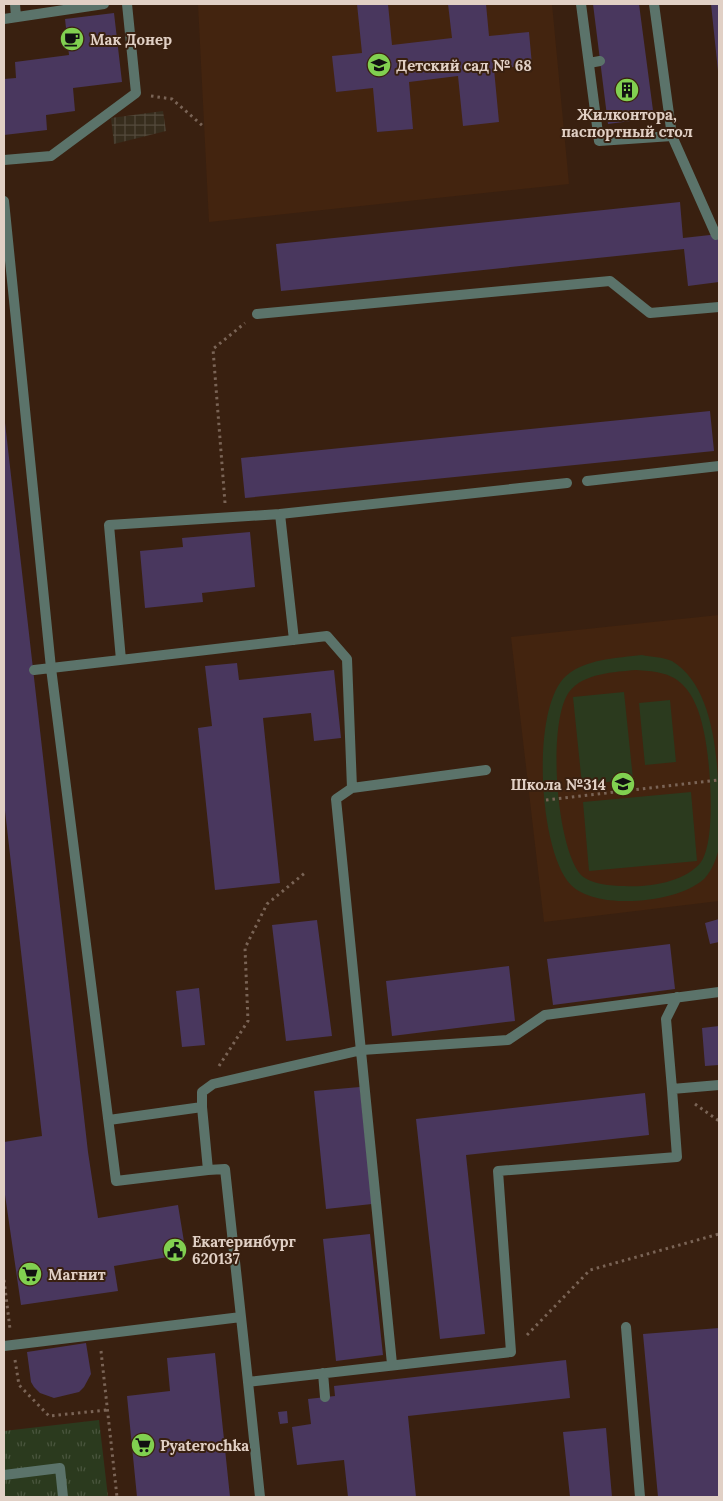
<svg xmlns="http://www.w3.org/2000/svg" width="723" height="1501" font-family="Lora,serif">
	<style>
		.industrial { fill: url(#industrial-grid) }
		.built { fill: #43240f }
		.grass { fill: url(#grass-tufts) }
		.garden { fill: #2b3a1e; fill-rule: evenodd }
		.building { fill: #49375e }
		.lines { fill: none; stroke-linecap: round; stroke-linejoin: round }
		.path { stroke: #7a6456; stroke-width: 3; stroke-dasharray: 2.5 4; stroke-linecap: butt }
		.service { stroke: #5b736a; stroke-width: 10 }
		.labels { text-anchor: middle; dominant-baseline: central; stroke-width: 4; stroke-linejoin: round; paint-order: stroke }
		.poi-label { font-size: 15px; font-weight: bold; fill: #e1d0c5; stroke: #392010; text-anchor: start }
	</style>
	<defs>
		<pattern id="industrial-grid" width="8" height="8" patternUnits="userSpaceOnUse" patternTransform="scale(1.25)"><rect width="8" height="8" fill="#372d1d"/><path d="M0 4h8M4 0v8" fill="none" stroke="#544a3c"/></pattern>
		<pattern id="grass-tufts" width="24" height="20" patternUnits="userSpaceOnUse" patternTransform="scale(1.25)"><rect width="24" height="20" fill="#2b3a1e"/><path d="M3 7l-1-3M5 7V3M7 7l1-3M15 17l-1-3M17 17v-4M19 17l1-3" fill="none" stroke="#49553d"/></pattern>
	</defs>
	<rect width="100%" height="100%" fill="#392010"/>
	<path class="industrial" d="M163 111 166 131 114 144 111 118Z"/>
	<path class="built" d="M198 4H552L569 184 209 222Z
		M719 615V901L544 922 511 637Z"/>
	<path class="grass" d="M99 1420 108 1497H4V1431Z"/>
	<path class="garden" d="M642 655C651 657 663 657 672 661 723 692 719 791 719 849 716 859 712 871 704 879 678 903 597 911 571 885 539 853 530 708 566 676 585 659 617 658 642 655ZM636 670C652 671 670 672 682 684 693 694 700 713 703 728 710 755 717 839 701 862 686 882 647 888 624 886 612 886 590 884 581 875 556 847 547 723 569 692 583 673 615 672 636 670Z
		M624 692 633 779 582 785 573 697Z
		M670 700 676 762 645 765 639 703Z
		M691 792 697 861 589 871 583 802Z"/>
	<path class="building" d="M357 4H388L392 45 452 38 448 4H486L489 36 529 32 532 65 494 69 499 122 463 126 458 76 409 82 413 129 377 132 373 88 336 92 332 56 362 53Z
		M593 4H639L654 118 608 124Z
		M711 4H719V71H718Z
		M114 13 122 82 73 88 75 111 46 115 47 130 4 135V79L16 78 15 62 69 55 65 19Z
		M680 202 683 238 719 234V282L688 286 684 249 281 291 276 244Z
		M710 411 714 451 245 498 241 458Z
		M4 414 88 1152 98 1218 178 1205 186 1254 114 1266 118 1291 21 1305 4 1188V1142L42 1136 4 802Z
		M250 532 255 587 202 593 203 602 145 608 140 551 183 547 182 538Z
		M237 663 239 680 334 670 341 738 314 741 311 713 263 718 280 883 215 890 198 728 212 726 205 666Z
		M719 919V942L710 944 705 923Z
		M317 920 332 1036 286 1041 272 925Z
		M670 944 675 989 553 1005 547 959Z
		M509 966 515 1021 392 1036 386 981Z
		M199 988 205 1045 182 1047 176 991Z
		M719 1026V1065L705 1066 702 1028Z
		M360 1087 372 1204 326 1209 314 1091Z
		M645 1093 649 1135 466 1155 485 1334 440 1339 416 1119Z
		M370 1234 383 1355 336 1361 323 1239Z
		M719 1328V1497H658L643 1334Z
		M86 1343 91 1374 84 1387 79 1392 54 1398 40 1393 34 1387 31 1382 27 1352Z
		M215 1353 230 1497H137L127 1396 170 1391 167 1358Z
		M566 1360 570 1398 408 1416 416 1497H348L344 1460 297 1465 292 1427 311 1424 308 1399 335 1396 334 1386Z
		M287 1411 288 1423 280 1424 278 1412Z
		M606 1428 612 1497H570L563 1432Z"/>
	<g class="lines">
		<path class="path" d="M151 96 172 99 204 127
			M225 503 213 349 245 323
			M546 800 719 780
			M219 1066 248 1021 245 948 267 904 306 872
			M695 1104 719 1121
			M4 1280 10 1329
			M527 1335 590 1270 719 1234
			M101 1351 117 1497
			M15 1360 19 1385 49 1416 107 1410"/>
		<path class="service" d="M15 4 16 17
			M581 4 599 141 672 136
			M654 4 672 136 716 235
			M4 19 104 4
			M589 63 600 61
			M4 160 51 156 136 93 127 4
			M4 201 51 668 116 1181 208 1170
			M257 314 610 281 650 313 719 307
			M587 481 719 466
			M294 640 280 514 567 483
			M121 660 109 525 280 514
			M34 670 327 636 347 659 352 788 486 770
			M352 788 336 799 392 1364
			M672 1089 666 1019 677 997
			M202 1107 208 1170 225 1169 241 1317
			M109 1120 202 1107V1092L213 1084 362 1050 508 1040 545 1015 719 992
			M626 1327 640 1497
			M4 1346 241 1317 248 1382 511 1352 498 1171 677 1157 672 1089 719 1085
			M323 1373 325 1397
			M248 1382 260 1497
			M4 1475 60 1468 63 1497"/>
	</g>
	<defs>
		<g id="cafe-disc" transform="scale(1.25)"><circle r="9.5" fill="#81d050" stroke="#392010"/><path d="M-5.5-4.5H6V0H3Q3 3.5 0 3.5H-2.5Q-5.5 3.5-5.5 0ZM3-3.2v2h1.7v-2ZM-6 4.5H4V6H-6Z" fill="#111"/></g>
		<g id="school-disc" transform="scale(1.25)"><circle r="9.5" fill="#81d050" stroke="#392010"/><path d="M0-5L7-2L0 1L-7-2ZM-4 1L0 2.5L4 1V4Q0 6-4 4Z" fill="#111"/></g>
		<g id="building-disc" transform="scale(1.25)"><circle r="9.5" fill="#81d050" stroke="#392010"/><path d="M-4-6H4V6H1V3H-1V6H-4ZM-2.5-4.3h1.7v1.8h-1.7ZM.8-4.3h1.7v1.8H.8ZM-2.5-1h1.7V.8h-1.7ZM.8-1h1.7V.8H.8Z" fill="#111"/></g>
		<g id="civic-disc" transform="scale(1.25)"><circle r="9.5" fill="#81d050" stroke="#392010"/><path d="M-.6-6.5H3V-4.5H.6V-3L4-1V1h2V6H-6V1h2V-1L-.6-3ZM-1.2 2.5V6h2.4V2.5Z" fill="#111"/></g>
		<g id="supermarket-disc" transform="scale(1.25)"><circle r="9.5" fill="#81d050" stroke="#392010"/><path d="M-6-5.5h2.5l.6 2H6L4.5 2H-2.5L-4.4-4H-6ZM-1.5 3.2a1.3 1.3 0 1 0 .1 0ZM3 3.2a1.3 1.3 0 1 0 .1 0Z" fill="#111"/></g>
	</defs>
	<g fill-rule="evenodd">
		<use href="#cafe-disc" x="72" y="39"/>
		<use href="#school-disc" x="379" y="65"/>
		<use href="#building-disc" x="627" y="90"/>
		<use href="#school-disc" x="623" y="784"/>
		<use href="#civic-disc" x="175" y="1250"/>
		<use href="#supermarket-disc" x="30" y="1274"/>
		<use href="#supermarket-disc" x="143" y="1445"/>
	</g>
	<g class="labels">
		<g class="poi-label">
			<text x="90" y="39">Мак Донер</text>
			<text x="396" y="65">Детский сад № 68</text>
			<text x="627" y="114" text-anchor="middle">Жилконтора,<tspan x="627" dy="17">паспортный стол</tspan></text>
			<text x="606" y="784" text-anchor="end">Школа №314</text>
			<text x="192" y="1241">Екатеринбург<tspan x="192" dy="17">620137</tspan></text>
			<text x="48" y="1274">Магнит</text>
			<text x="160" y="1445">Pyaterochka</text>
		</g>
	</g>
	<rect width="723" height="1501" fill="none" stroke="#e1d0c5" stroke-width="10"/>
</svg>
